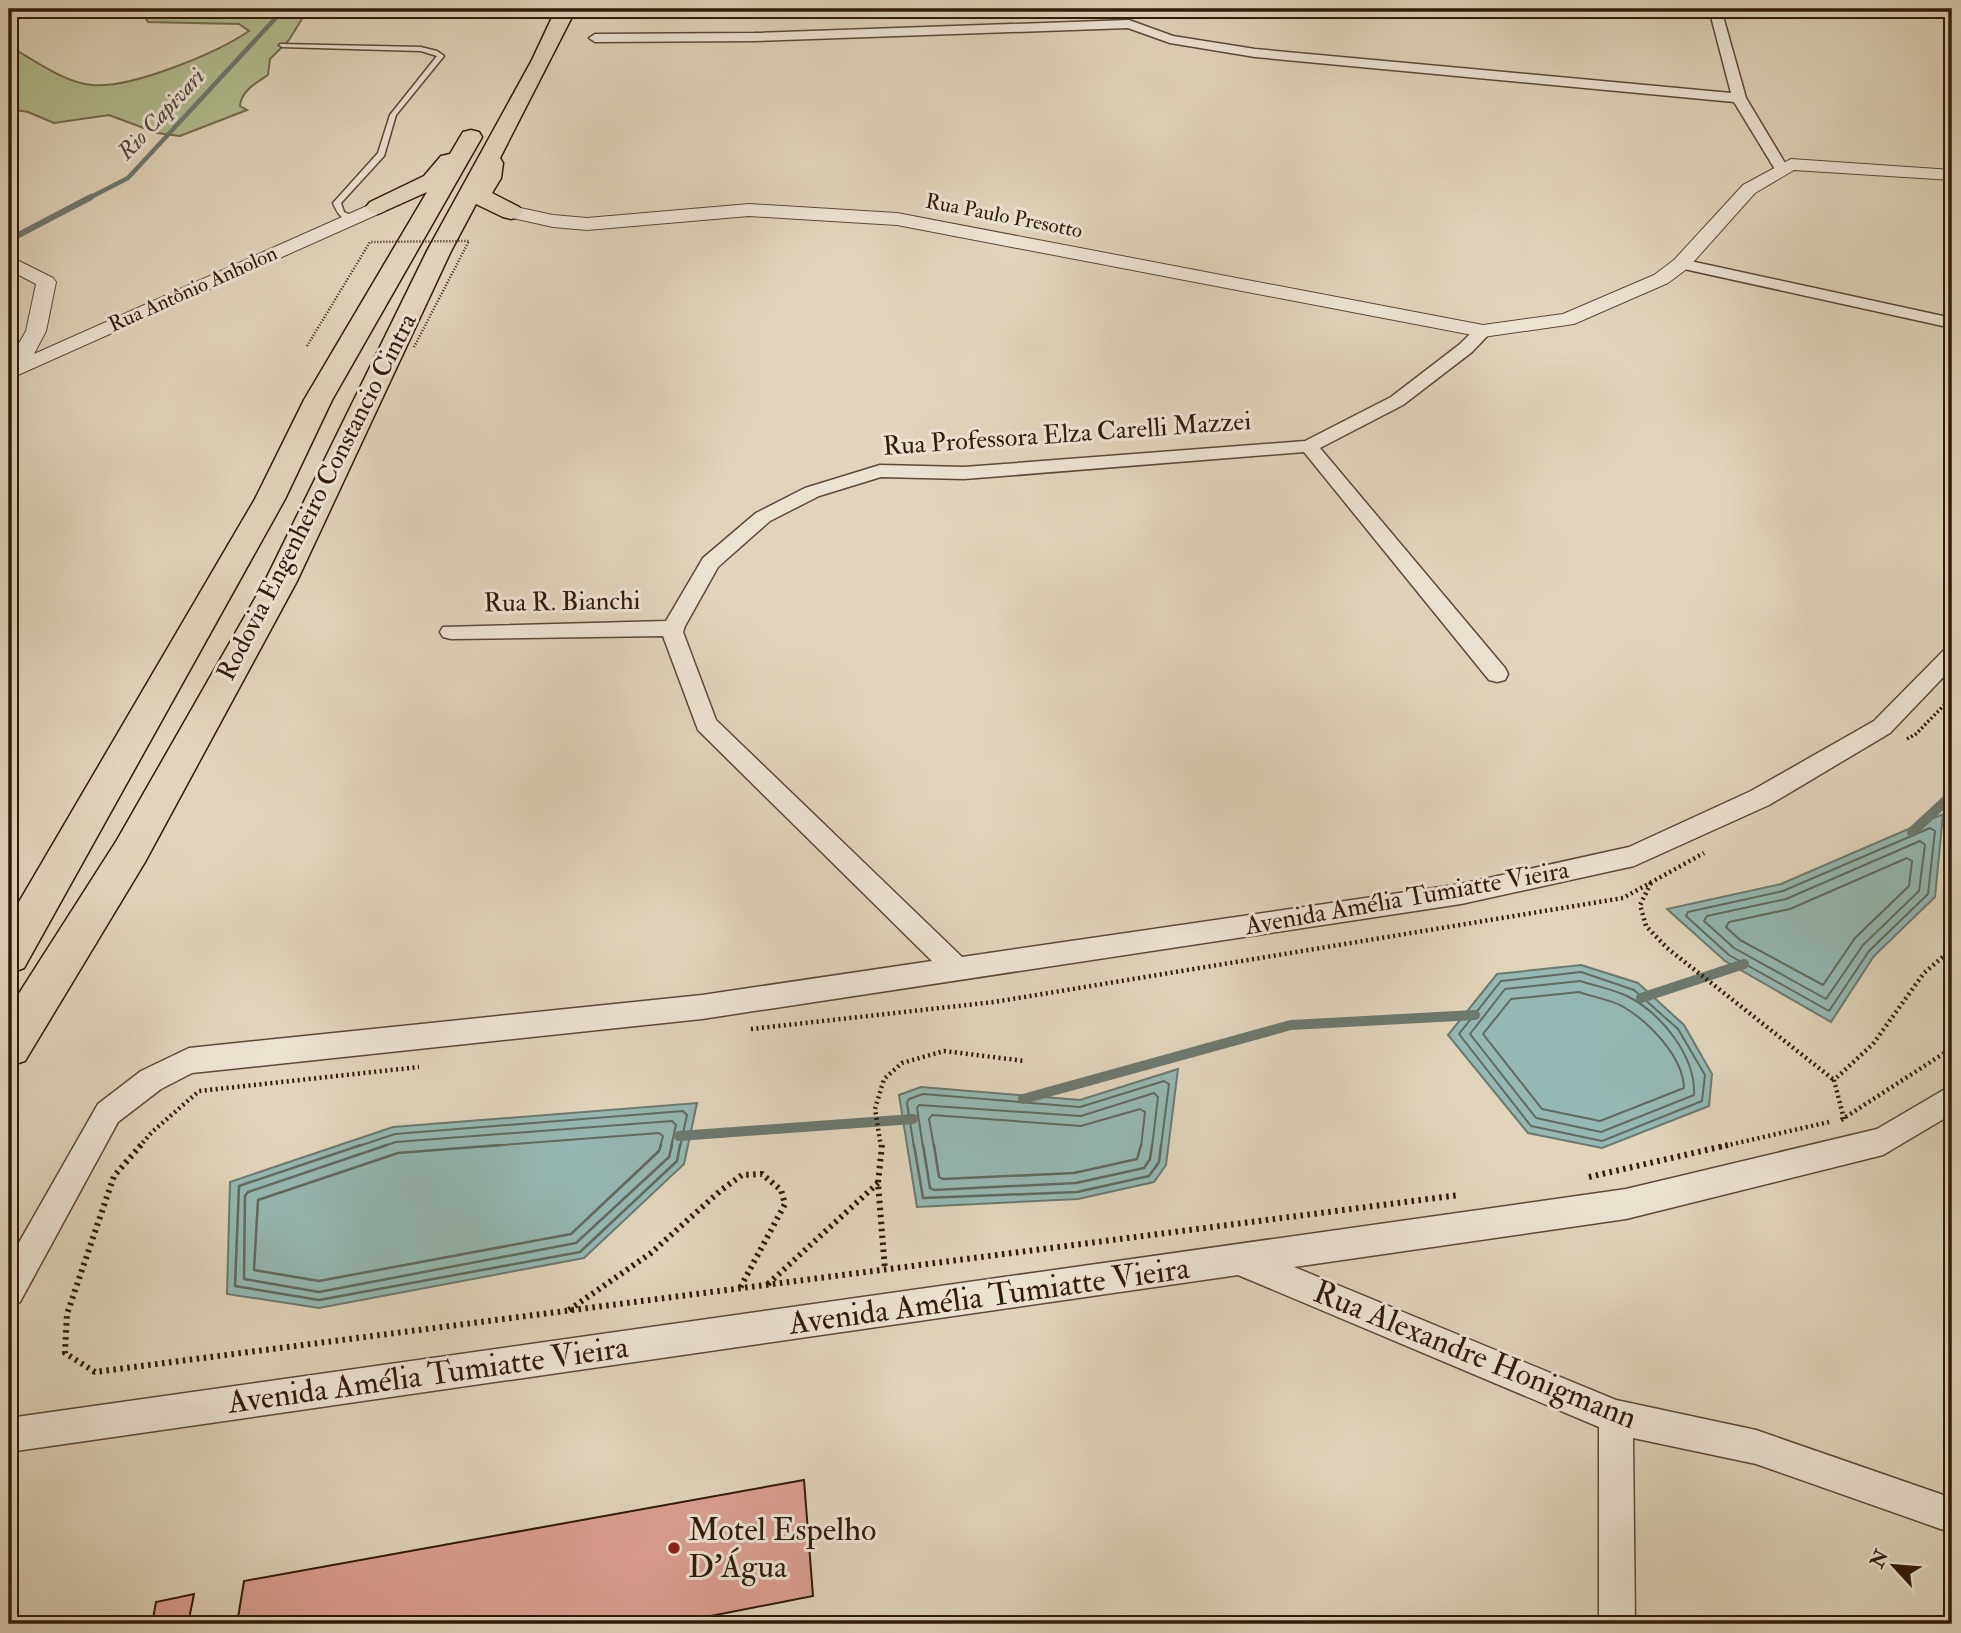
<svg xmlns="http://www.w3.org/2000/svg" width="1961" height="1633" font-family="'IM FELL Double Pica',serif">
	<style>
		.green { fill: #b1bd90; stroke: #716c4d; stroke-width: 2 }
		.water { fill: #94b8b3; stroke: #6c796f; stroke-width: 2 }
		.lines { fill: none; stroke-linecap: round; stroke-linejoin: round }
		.shore-far1 { stroke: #62695e; stroke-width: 2 }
		.shore { stroke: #62695e; stroke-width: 2.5 }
		.stream-far2 { stroke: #6c796f; stroke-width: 4.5 }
		.stream-far1 { stroke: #6c796f; stroke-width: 6 }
		.stream { stroke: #6c796f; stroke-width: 10 }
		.building { fill: #da9f91; stroke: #311a0a; stroke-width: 2 }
		.service-casing { stroke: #5d4836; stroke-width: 3 }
		.minor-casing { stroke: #5d4836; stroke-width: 3 }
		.tertiary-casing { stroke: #5d4836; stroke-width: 2 }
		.motorway-casing { stroke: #311a0a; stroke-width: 3 }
		.path-far2 { stroke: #311a0a; stroke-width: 3.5; stroke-dasharray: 2 2.5; stroke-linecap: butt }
		.path-far1 { stroke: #311a0a; stroke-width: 4.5; stroke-dasharray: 2 3.5; stroke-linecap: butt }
		.path { stroke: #311a0a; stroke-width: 6; stroke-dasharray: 2.5 4.5; stroke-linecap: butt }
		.service { fill: #ebe3d2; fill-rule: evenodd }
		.minor { fill: #ebe3d2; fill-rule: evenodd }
		.tertiary { fill: #ebe3d2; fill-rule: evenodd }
		.motorway { fill: #e0d4ba; fill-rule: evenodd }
		.path-bridge { stroke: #311a0a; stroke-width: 2.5; stroke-dasharray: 1 2; stroke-linecap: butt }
		.poi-dot { fill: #8f2418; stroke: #ebe3d2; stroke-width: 2.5 }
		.labels { text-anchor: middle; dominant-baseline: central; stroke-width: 6; stroke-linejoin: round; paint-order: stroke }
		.far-street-label { font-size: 21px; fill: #311a0a; stroke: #ebe3d2 }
		.far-water-label { font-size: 23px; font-style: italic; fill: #4f493d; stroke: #ebe3d2 }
		.street-label { font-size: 26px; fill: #311a0a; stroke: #ebe3d2 }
		.near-street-label { font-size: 32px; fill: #311a0a; stroke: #ebe3d2 }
		.near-poi-label { font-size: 32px; fill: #311a0a; stroke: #ebe3d2; text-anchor: start }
	</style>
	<rect width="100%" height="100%" fill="#e0d4ba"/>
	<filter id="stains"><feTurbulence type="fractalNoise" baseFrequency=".00286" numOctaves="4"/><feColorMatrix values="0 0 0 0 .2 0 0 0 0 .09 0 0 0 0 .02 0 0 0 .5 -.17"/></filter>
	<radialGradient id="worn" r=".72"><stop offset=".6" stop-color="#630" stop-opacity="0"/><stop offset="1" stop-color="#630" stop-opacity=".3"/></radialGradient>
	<path class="green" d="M151 9H308L289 40 270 59 268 75C256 83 241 91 240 106L247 110 180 136 157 133 109 115 54 123 28 112 9 109V46C34 60 63 82 92 85 130 89 217 53 249 31L239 24 148 22 143 14Z"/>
	<path class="water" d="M1943 814 1935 897 1874 956 1831 1022 1725 961 1667 909 1781 884Z
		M1581 965 1638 983 1684 1025 1712 1074 1709 1106 1602 1148 1528 1133 1448 1035 1497 974Z
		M1178 1069 1166 1165 1154 1182 1078 1199 917 1207 899 1095 921 1087 1080 1100Z
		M697 1103 684 1164 584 1258 319 1308 227 1294 230 1182 393 1127Z"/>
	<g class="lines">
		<path class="shore-far1" d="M1930 828 1935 831 1928 894 1869 951 1829 1011 1729 955 1686 916 1688 912 1783 891Z
			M1920 841 1925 845 1919 891 1863 945 1826 999 1734 948 1704 921 1707 916 1786 899Z
			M1907 858 1912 861 1909 886 1855 938 1823 985 1740 940 1726 927 1729 922 1790 909Z
			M1581 972 1634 990 1678 1029 1705 1075 1702 1101 1602 1141 1531 1126 1459 1034 1501 981Z
			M1580 981C1596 986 1612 989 1627 996 1661 1013 1696 1056 1694 1095L1601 1132 1536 1118 1470 1034 1505 989Z
			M1579 992C1593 997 1608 999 1622 1006 1648 1021 1683 1056 1684 1088L1600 1121 1542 1109 1483 1034 1511 999Z
			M356 1147 395 1134 683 1111 687 1115 680 1147
			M381 1147 396 1142 672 1121 676 1125 671 1147
			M477 1147 659 1133 663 1136 660 1147
			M914 1147 907 1103 909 1099 923 1094 1080 1107 1164 1081 1169 1084 1161 1147
			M923 1147 917 1108 919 1105 1081 1116 1154 1093 1158 1097 1152 1147
			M934 1147 929 1119 932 1115 1081 1126 1140 1109 1145 1112 1141 1147"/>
		<path class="shore" d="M361 1145 239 1186 235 1286 319 1300 580 1252 677 1161 680 1145
			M387 1145 248 1192 245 1196 244 1279 319 1292 576 1243 669 1157 672 1145
			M500 1145 398 1153 258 1200 254 1270 319 1281 571 1234 659 1151 661 1145
			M914 1145 923 1198 1077 1192 1149 1176 1159 1162 1161 1145
			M923 1145 930 1188 934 1190 1076 1183 1144 1168 1150 1159 1152 1145
			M934 1145 939 1177 943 1179 1074 1173 1137 1159 1141 1145"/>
		<path class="stream-far2" d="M87 199 128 178 284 9"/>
		<path class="stream-far1" d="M9 240 91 197"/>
		<path class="stream" d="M1912 832 1952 795
			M1641 998 1744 964
			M1023 1099 1291 1025 1475 1015
			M679 1136 913 1119"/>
	</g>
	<path class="building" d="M804 1480 813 1596 670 1624H237L244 1581Z
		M194 1594 188 1624H152L156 1602Z"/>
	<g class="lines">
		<g class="service-casing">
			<path id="service" d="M280 44 421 47 437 51 444 56 396 115 384 156 341 203 344 212 353 216V220C341 221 337 212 333 203L378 153 390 115 437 56 421 51 282 47 279 45Z"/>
		</g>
		<g class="minor-casing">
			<path id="minor" d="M1709 9H1721L1746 98 1788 168 1786 171H1776L1734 102 1255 57 1170 43 1128 28 754 41 595 42 589 38 595 34 754 33 1129 20 1173 36 1255 49 1731 93Z
				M1681 259 1952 318V328L1675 267 1673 264Z
				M1483 326 1492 331 1472 352 1403 405 1320 448 1505 668 1508 674 1505 680 1497 682 1489 680 1304 452 964 479 881 477 819 496 770 521 718 567 685 626 683 632 716 720 962 957 1461 884 1629 847 1751 791 1874 721 1944 650 1952 647V668L1890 733 1769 805 1634 866 1461 904 702 1019 192 1073 161 1089 118 1122 20 1302 9 1307V1260L98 1104 141 1071 189 1048 702 995 932 961 698 730 663 636 451 639 443 637 440 632 443 627 666 621 703 558 756 513 805 488 880 465 964 467 1305 441 1391 397 1460 344 1477 327Z
				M1952 1085V1114L1883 1155 1626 1219 1294 1267 1616 1400 1756 1430 1952 1498V1533L1756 1464 1633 1438 1635 1624H1599V1427L1238 1275 9 1452V1418L1626 1189 1877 1129Z"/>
		</g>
		<g class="tertiary-casing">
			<path id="tertiary" d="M1791 159 1952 170V180L1794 170 1755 193 1688 268 1668 283 1574 324 1483 337 897 225 749 216 587 230 553 227 504 216 502 212 511 206 553 215 587 218 749 204 897 213 1483 325 1563 314 1654 275 1674 260 1743 185Z
				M378 201 387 207 385 211 9 379V361L26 331 36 284 9 270V256L53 278 56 282 46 331 34 354Z"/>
		</g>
		<g class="motorway-casing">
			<path id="motorway" d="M556 9H576L500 158 503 163 501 178 492 193 519 207 523 212 519 217 511 219 503 217 476 204 451 251 297 581 145 862 25 1061 9 1066V1009L117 840 265 581 427 251 532 60Z
				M471 130 479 132 482 137 332 400 285 499 24 968 9 974V919L255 499 304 400 427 192 378 214 370 212 366 207 370 202 424 176 441 156 450 154 463 132Z"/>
		</g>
		<path class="path-far2" d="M1907 739 1916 734 1952 697"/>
		<path class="path-far1" d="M1651 883 1640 905 1646 926 1667 948 1834 1080
			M751 1029 994 1002 1623 898 1704 853
			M1844 1119 1834 1080 1873 1044 1924 973 1952 949
			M1841 1120 1952 1048
			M139 1147 152 1132 199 1091 419 1067
			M881 1147 875 1109 884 1079 902 1063 944 1051 1025 1061
			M1720 1147 1829 1122"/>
		<path class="path" d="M141 1145 114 1176 67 1314 65 1353 95 1372 1459 1195
			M882 1145 878 1183 885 1270
			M1589 1177 1728 1145
			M768 1284 878 1183
			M569 1310 651 1253 720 1191 742 1175 762 1174 781 1190 785 1204 740 1288"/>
		<use href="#service" class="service"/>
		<use href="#minor" class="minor"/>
		<use href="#tertiary" class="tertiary"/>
		<use href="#motorway" class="motorway"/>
		<path class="path-bridge" d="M307 346 370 242 469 241 414 347"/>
	</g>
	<circle class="poi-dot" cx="674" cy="1548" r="7"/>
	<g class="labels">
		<g class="far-street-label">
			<text transform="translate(1004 216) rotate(11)">Rua Paulo Presotto</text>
			<text transform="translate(193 289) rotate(-24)">Rua Antônio Anholon</text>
		</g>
		<g class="far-water-label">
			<text transform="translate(161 114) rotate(-47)">Rio Capivari</text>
		</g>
		<g class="street-label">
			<text transform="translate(1067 434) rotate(-4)">Rua Professora Elza Carelli Mazzei</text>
			<text transform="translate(317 497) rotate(-63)">Rodovia Engenheiro Constancio Cintra</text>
			<text transform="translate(562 602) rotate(-1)">Rua R. Bianchi</text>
			<text transform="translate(1407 898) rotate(-10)">Avenida Amélia Tumiatte Vieira</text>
		</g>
		<g class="near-street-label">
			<text transform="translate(989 1296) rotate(-8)">Avenida Amélia Tumiatte Vieira</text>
			<text transform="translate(1475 1355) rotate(22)">Rua Alexandre Honigmann</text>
			<text transform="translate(428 1375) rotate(-8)">Avenida Amélia Tumiatte Vieira</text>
		</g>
		<g class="near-poi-label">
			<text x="688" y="1530">Motel Espelho<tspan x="688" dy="37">D'Água</tspan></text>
		</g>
	</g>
	<rect width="1961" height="1633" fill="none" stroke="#e0d4ba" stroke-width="35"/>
	<rect x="10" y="10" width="1940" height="1612" fill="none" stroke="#311a0a" stroke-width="3.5"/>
	<rect x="18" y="18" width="1926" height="1598" fill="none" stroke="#311a0a" stroke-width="2"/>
	<g transform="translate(1894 1566) rotate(296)" stroke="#ebe3d2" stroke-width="5" paint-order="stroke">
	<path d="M0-5L12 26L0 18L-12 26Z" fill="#311a0a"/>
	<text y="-10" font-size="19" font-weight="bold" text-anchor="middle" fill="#311a0a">N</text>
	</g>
	<rect width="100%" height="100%" filter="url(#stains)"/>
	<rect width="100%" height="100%" fill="url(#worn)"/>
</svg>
